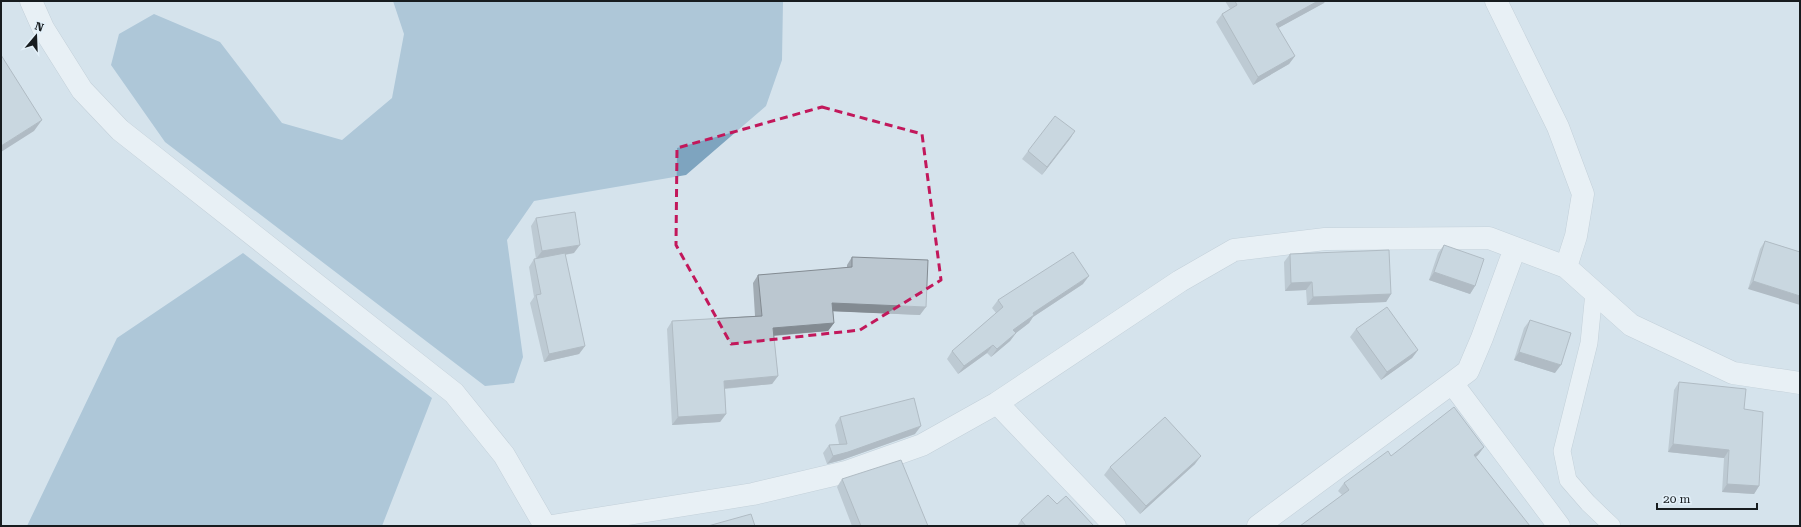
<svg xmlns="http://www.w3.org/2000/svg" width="1801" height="527" font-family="'Roboto Serif',serif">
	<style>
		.forest { fill: #7ea4bf }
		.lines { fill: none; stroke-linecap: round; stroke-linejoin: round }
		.lane-casing { stroke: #adb9c2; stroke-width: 18 }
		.street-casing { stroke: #adb9c2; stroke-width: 23 }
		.secondary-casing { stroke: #adb9c2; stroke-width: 23 }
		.lane { stroke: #fff; stroke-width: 17 }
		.street { stroke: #fff; stroke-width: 22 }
		.secondary { stroke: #fff; stroke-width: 22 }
		.wall { fill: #a1abb3 }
		.shaded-wall { fill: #838b92 }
		.building { fill: #bbc7d0; stroke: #838b92 }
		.marked { fill: none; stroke: #c2185b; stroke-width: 3; stroke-dasharray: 8 5; stroke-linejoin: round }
	</style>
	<rect width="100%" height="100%" fill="#d6e3ec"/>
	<path class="forest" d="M393 1H783L782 60 766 106 686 175 534 201 507 240 523 357 514 383 485 386 165 142 111 65 119 34 154 14 220 42 282 123 342 140 392 98 404 34Z
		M243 253 432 398 382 526H27L117 338Z"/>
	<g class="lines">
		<g class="lane-casing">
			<path id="lane" d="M1594 292 1589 343 1562 451 1568 480 1588 503 1612 526"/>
		</g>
		<g class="street-casing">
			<path id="street" d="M1496 1 1558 127 1583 194 1576 236 1566 267
				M1452 383 1468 371 1482 338 1515 248
				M997 403 1115 526
				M552 526 753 494 846 472 922 445 997 403 1180 281 1234 250 1325 239 1489 238 1566 267 1631 325 1733 373 1800 383
				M1258 526 1452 383 1559 526"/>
		</g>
		<g class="secondary-casing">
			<path id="secondary" d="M31 1 43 28 82 90 120 130 454 393 504 455 545 526"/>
		</g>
		<use href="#lane" class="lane"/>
		<use href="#street" class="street"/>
		<use href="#secondary" class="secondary"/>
	</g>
	<path class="wall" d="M1225 1H1325L1324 3 1278 28 1295 56 1289 64 1253 85 1216 22 1222 14 1230 9Z
		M1075 131 1042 175 1022 159 1028 151Z
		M536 218 574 253 565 255 585 346 579 354 544 362 530 303 534 297 529 267 534 259H536L531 226Z
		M1765 241 1800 252 1748 289 1760 249Z
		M1444 245 1475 286 1470 294 1429 280 1438 253Z
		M1290 254 1391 294 1386 302 1307 305 1306 290 1285 291 1284 262Z
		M852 257 920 315 833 311 834 323 828 331 774 336 778 376 772 384 725 389 726 414 720 422 672 425 667 329 672 321 755 316 753 283 758 275 847 268V265Z
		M1083 284 1033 317 1029 323 1016 333 1010 341 991 357 987 353 958 374 947 359 952 351 996 313 992 308 998 300Z
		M1530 320 1555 373 1514 360 1524 328Z
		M1356 329 1418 350 1412 358 1381 380 1350 337Z
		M1679 382 1744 409 1759 486 1754 494 1722 492 1724 458 1668 452 1674 390Z
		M840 417 915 434 842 460 827 464 823 453 829 445 839 444 835 425Z
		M1484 447 1478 455 1476 457 1342 495 1338 491 1344 483 1391 456Z
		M1195 464 1140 514 1104 475 1110 467Z
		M842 479 928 526H852L837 487Z
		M1057 504 1094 526H1017L1021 520Z"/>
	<path class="shaded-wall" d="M1318 1H1325L1324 3 1271 32 1276 24Z
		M1295 56 1289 64 1253 85 1258 77Z
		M42 120 34 131 1 152V146Z
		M1075 131 1070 139 1042 175 1047 167Z
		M580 245 574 253 536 259 542 251Z
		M1434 272 1475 286 1470 294 1429 280Z
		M1089 276 1083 284 1033 317 1029 323 1016 333 1010 341 991 357 997 349 1013 330 1033 313Z
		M1753 281 1800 296V305L1748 289Z
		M1312 282 1306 290 1285 291 1291 283Z
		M1391 294 1386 302 1307 305 1313 297Z
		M832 303 926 307 920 315 827 311Z
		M834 323 828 331 767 336 773 328Z
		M993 345 987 353 958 374 964 366Z
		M585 346 579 354 544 362 549 354Z
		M1418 350 1412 358 1381 380 1387 372Z
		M1519 352 1561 365 1555 373 1514 360Z
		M778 376 772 384 718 389 724 381Z
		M726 414 720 422 672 425 678 417Z
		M921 426 915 434 842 460 827 464 833 456Z
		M1673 444 1729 450 1724 458 1668 452Z
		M1484 447 1478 455 1468 463 1474 455Z
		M1201 456 1195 464 1140 514 1146 506Z
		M1727 484 1759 486 1754 494 1722 492Z"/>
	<path class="building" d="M1235 1H1318L1276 24 1295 56 1258 77 1222 14 1237 5Z
		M1 55 42 120 1 146Z
		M1055 116 1075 131 1047 167 1028 151Z
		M575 212 580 245 542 251 536 218Z
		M1765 241 1800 252V296L1753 281Z
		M1444 245 1484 259 1475 286 1434 272Z
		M1389 250 1391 294 1313 297 1312 282 1291 283 1290 254Z
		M1073 252 1089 276 1033 313 1034 315 1013 330 1016 333 997 349 993 345 964 366 952 351 1003 307 998 300Z
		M565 253 585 346 549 354 536 295 541 294 534 259Z
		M852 257 928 260 926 307 832 303 834 323 773 328 778 376 724 381 726 414 678 417 672 321 762 316 758 275 852 267Z
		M1387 307 1418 350 1387 372 1356 329Z
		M1530 320 1571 333 1561 365 1519 352Z
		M1679 382 1746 389 1744 409 1763 412 1759 486 1727 484 1729 450 1673 444Z
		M914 398 921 426 848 452 833 456 829 445 847 444 840 417Z
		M1454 407 1484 447 1474 455 1530 526H1300L1349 490 1344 483 1388 451 1391 456Z
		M1165 417 1201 456 1146 506 1110 467Z
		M901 460 928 526H861L842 479Z
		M1048 495 1057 504 1066 496 1094 526H1026L1021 520Z
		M751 514 755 526H708Z"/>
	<path d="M0 0H1801V527H0ZM822 107 922 134 941 280 860 330 731 344 676 245 677 148Z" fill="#d6e3ec" fill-opacity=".55" fill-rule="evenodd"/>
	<path class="marked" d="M822 107 922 134 941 280 860 330 731 344 676 245 677 148Z"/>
	<rect width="1801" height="527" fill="none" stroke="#171c1f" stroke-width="4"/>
	<g transform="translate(36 36) rotate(19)" stroke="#e3f0f9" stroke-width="3" paint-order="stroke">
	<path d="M0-3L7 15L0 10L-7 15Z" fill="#171c1f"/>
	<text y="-6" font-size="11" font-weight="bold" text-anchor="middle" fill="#171c1f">N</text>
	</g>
	<path d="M1657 503v6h100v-6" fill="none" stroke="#171c1f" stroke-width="2"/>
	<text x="1663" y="503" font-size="12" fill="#171c1f" stroke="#e3f0f9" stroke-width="3" paint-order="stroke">20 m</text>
</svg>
